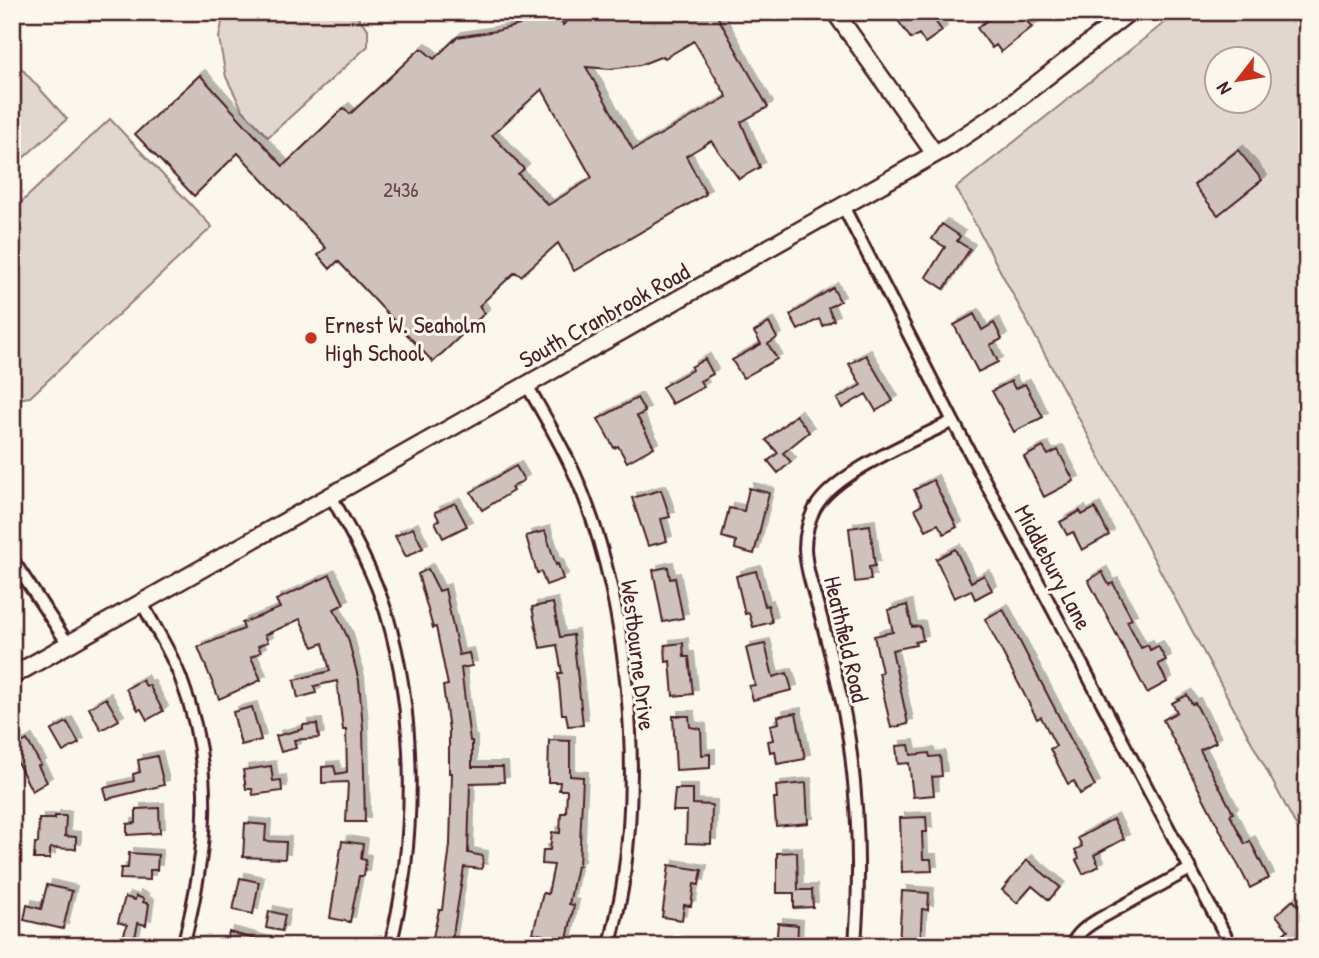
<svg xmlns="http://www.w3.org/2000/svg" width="1319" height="958" font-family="'Patrick Hand',sans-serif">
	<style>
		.green { fill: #e2d7d0; stroke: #967b7e; stroke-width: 2; fill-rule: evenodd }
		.building { fill: #cfc2bc; stroke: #4a1f2b; stroke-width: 2; fill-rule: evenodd; filter: url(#shadow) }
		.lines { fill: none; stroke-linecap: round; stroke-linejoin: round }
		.street-casing { stroke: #4a1f2b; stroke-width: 16 }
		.secondary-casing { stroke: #4a1f2b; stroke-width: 21 }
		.street { stroke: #fbf7ec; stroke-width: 10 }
		.secondary { stroke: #fbf7ec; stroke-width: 16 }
		.poi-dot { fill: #c8321e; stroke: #fbf7ec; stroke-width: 2.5 }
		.labels { text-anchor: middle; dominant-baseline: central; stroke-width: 6; stroke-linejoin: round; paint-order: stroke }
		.number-label { font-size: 21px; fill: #6b484f }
		.street-label { font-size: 24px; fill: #4a1f2b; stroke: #fbf7ec }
		.poi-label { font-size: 24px; fill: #4a1f2b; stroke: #fbf7ec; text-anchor: start }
	</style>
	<defs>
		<filter id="shadow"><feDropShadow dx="5" dy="-5" stdDeviation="0" flood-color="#0004"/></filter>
	</defs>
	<rect width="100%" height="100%" fill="#fbf7ec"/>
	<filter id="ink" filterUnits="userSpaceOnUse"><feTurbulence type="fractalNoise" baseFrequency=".0143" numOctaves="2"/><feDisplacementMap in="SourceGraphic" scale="14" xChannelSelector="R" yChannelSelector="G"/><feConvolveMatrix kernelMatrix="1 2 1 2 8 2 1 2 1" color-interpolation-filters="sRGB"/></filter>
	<g filter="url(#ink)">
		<path class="green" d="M224 12H353L368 29V46L268 137 242 109 226 77 219 38Z
			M1178 12H1307V846L956 188ZM1218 60H1260V102H1218Z
			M12 58 67 119 12 168Z
			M110 119 212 227 30 397 17 399 12 394V211Z"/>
		<path class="building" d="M512 12H556L563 25 576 12H715L768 107 741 122 760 167 739 179 711 141 686 156 706 194 574 271 558 243 521 276 515 272 479 306 485 313 433 362 338 261 330 269 318 255 326 248 238 153 194 196 135 134 200 75 283 166 344 108 350 114 421 48 434 59 457 37 496 31 519 25ZM694 41 727 97 633 150 586 67 610 69 640 65 663 56 665 58ZM542 89 592 178 548 205 518 174 524 169 492 135Z
			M892 12H920L927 22 933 18 942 31 925 43 919 34 911 39Z
			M1019 12 1032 27 1001 52 996 45 992 48 977 28 997 13 1000 17 1005 14 1010 20Z
			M1238 150 1262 180 1218 215 1194 185Z
			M942 224 960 236 957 241 970 249 944 289 926 277 945 247 932 239Z
			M833 288 840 301 828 308 834 320 823 326 819 319 798 330 790 315Z
			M974 314 982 330 994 323 1002 339 990 345 998 362 978 372 954 325Z
			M769 323 777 338 768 344 777 359 743 378 732 360 761 344 754 332Z
			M866 355 893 401 876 411 866 394 842 408 837 399 861 385 849 364Z
			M705 359 713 374 700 381 704 387 672 404 662 387 692 370 691 367Z
			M1011 381 1015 389 1025 384 1043 417 1014 432 992 391Z
			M637 398 645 412 637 416 654 447 627 462 618 446 614 448 598 419Z
			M796 415 809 432 783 453 791 462 778 473 768 461 778 453 766 440Z
			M1043 447 1048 455 1058 450 1074 481 1044 497 1024 457Z
			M516 466 524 480 511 488 513 491 482 510 471 492Z
			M933 480 957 527 944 534 938 524 926 530 915 509 922 505 914 490Z
			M749 488 769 493 754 554 735 549 736 541 722 537 729 508 744 511Z
			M661 490 670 517 661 519 667 541 648 546 632 498Z
			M455 503 467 526 443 538 435 522 439 520 435 512Z
			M1095 508 1109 535 1082 550 1073 532 1067 535 1060 522 1080 511 1082 515Z
			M870 525 875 566 869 567 871 580 855 582 849 528Z
			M413 528 423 548 406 557 395 536Z
			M545 531 556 565 558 564 563 579 546 585 541 572 537 573 526 536Z
			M955 549 971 582 984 575 992 590 975 599 971 590 954 598 936 559Z
			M668 567 670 579 675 578 683 618 663 622 653 570Z
			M428 569 439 591 445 589 459 655 469 653 472 666 461 668 470 741H472V767H503L504 782 470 783 468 853 483 856 482 869 464 867 451 946H431L439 910H442L450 845 452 773H449V730L443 686 448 685 436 627 433 628 418 574Z
			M756 571 765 606 768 605 772 622 753 627 749 613 745 614 736 576Z
			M1102 572 1109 585 1113 583 1132 619 1127 621 1141 648 1148 645 1150 650 1158 646 1166 660 1158 664 1167 682 1147 693 1088 580Z
			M330 575 344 604 334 609 348 638 359 681 363 728 365 822H346L348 782 322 783V767L334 766 336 774 347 772 346 730H343L337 681 314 686 316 693 298 698 294 680 330 671 323 643 313 647 300 619 265 635 268 642 258 646 261 652 251 657 261 680 219 699 198 647 244 629 242 623 280 608 276 600Z
			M553 603 560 637 573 635 583 725 568 726 566 714H562L558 673H562L557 645 540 648 532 607Z
			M907 605 912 627 920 626 923 640 915 642 916 645 892 650 908 724 891 728 879 673 882 672 874 636 893 632 888 610Z
			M1003 609 1095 786 1080 794 1074 781 1068 784 1050 749 1056 746 1041 717 1037 719 985 619Z
			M683 643 684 657H689L693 694 673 696 670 661 666 662 665 645Z
			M765 644 773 677 787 673 792 690 753 700 749 686 755 685 746 648Z
			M142 680 146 686 149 685 163 711 147 720 141 709 138 710 126 689Z
			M1187 695 1192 704 1195 703 1216 742 1200 750 1233 813 1230 815 1245 844 1250 841 1269 878 1250 888 1163 720 1177 712 1172 703Z
			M106 698 119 720 101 730 89 708Z
			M252 707 261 740 241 745 233 712Z
			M796 713 805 759 777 764 775 751 770 752 768 741 773 740 770 725 779 723 778 716Z
			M673 716H689L690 727 701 729 702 755 710 754V768L676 770Z
			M67 722 79 743 63 752 51 731Z
			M317 724 319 738 294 740 296 748 281 752 276 736 303 729V725Z
			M27 740 41 765 38 766 47 782 32 791 12 752V748Z
			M549 740 570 741V776L583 777 579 866H577L569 904 574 905 567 940 533 933 543 893 548 894 554 865 542 864 543 850H550L552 832 560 833 561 813H566L567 790H559L560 782H548Z
			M909 745 911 755 929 753 930 757 940 756 942 776 932 777 934 795 913 797 909 763 898 764 896 746Z
			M157 756 164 785 107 799 104 788 134 781 133 774 140 772 138 760Z
			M271 766 273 781 281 780 282 791 253 795 252 789H246L243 770Z
			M806 783 808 823 776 826 774 798H777L776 786Z
			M675 789H693V804L712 805 711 844 686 843 687 811H673Z
			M159 808 160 833 127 835V824L136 823V809Z
			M55 816H66L65 836 76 837V849L50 848V859H34L35 843H38L39 819H55Z
			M926 817 927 832H922L923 859H931L932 871 902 872 900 818Z
			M1113 819 1124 839 1094 855 1099 866 1083 874 1076 860 1079 858 1075 850 1082 846 1078 838Z
			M245 823 266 825 265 841 286 842 285 859 243 857Z
			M342 841 363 844 361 859 366 860 364 876H359L350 922 330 918Z
			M797 852 798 890H812L813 907 794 908V893H777V853Z
			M129 853 158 855 157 870H150V880L120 879 121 868H128Z
			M1027 860 1060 887 1049 900 1032 886 1017 903 1002 890Z
			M669 865 702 870 699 885 694 884 691 906 684 905 682 920 662 917Z
			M240 878 259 882 253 914 233 910Z
			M47 885 72 891 63 929 24 920 27 905 41 909Z
			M902 891 929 893 928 910 922 909 920 946 899 945Z
			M136 896 144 899 143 902 149 904 146 925 138 923 133 946H120L127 925 118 922 125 897 135 900Z
			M1293 900 1307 916V933L1292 946H1286L1279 938 1288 930 1276 915Z
			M269 911 285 915 282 931 266 928Z
			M778 923 798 925 797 946H776Z
			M229 932 266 942V946H225Z"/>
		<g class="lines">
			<g class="street-casing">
				<path id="street" d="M843 206 953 421 1231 946
					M527 385C547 421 568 455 583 494 628 609 641 761 623 883 620 904 614 925 610 946
					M331 496C352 534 373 571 386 612 417 715 417 842 390 946
					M12 559 68 644
					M142 603C155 628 171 652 181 679 216 770 207 853 183 946
					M855 946C860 883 859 818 851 755 846 710 833 665 822 621 816 597 806 573 805 548 805 535 809 519 815 508 836 472 915 440 953 421
					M1071 946C1077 933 1087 926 1099 919L1190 869"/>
			</g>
			<g class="secondary-casing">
				<path id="secondary" d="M835 12 935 154
					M12 676 949 146 1009 106 1129 12"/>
			</g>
			<use href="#street" class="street"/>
			<use href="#secondary" class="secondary"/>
		</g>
	</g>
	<circle class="poi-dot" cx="311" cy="338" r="7"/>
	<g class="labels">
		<g class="number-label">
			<text x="401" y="189">2436</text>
		</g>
		<g class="street-label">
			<text transform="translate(604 315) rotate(-29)">South Cranbrook Road</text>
			<text transform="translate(1054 567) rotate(62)">Middlebury Lane</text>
			<text transform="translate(847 639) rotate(77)">Heathfield Road</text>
			<text transform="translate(639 655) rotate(83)">Westbourne Drive</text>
		</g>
		<g class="poi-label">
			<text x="325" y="324">Ernest W. Seaholm<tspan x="325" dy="28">High School</tspan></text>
		</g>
	</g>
	<rect width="1319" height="958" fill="none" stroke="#fbf7ec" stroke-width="42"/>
	<rect x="21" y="21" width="1277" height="916" fill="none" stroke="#4a1f2b" stroke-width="2.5" filter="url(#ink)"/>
	<g transform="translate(1238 80) rotate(239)"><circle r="33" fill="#fbf7ec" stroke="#b4a19f" stroke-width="2"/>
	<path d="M0-5L12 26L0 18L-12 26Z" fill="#c8321e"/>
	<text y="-10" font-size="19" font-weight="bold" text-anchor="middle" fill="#4a1f2b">N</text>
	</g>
</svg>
